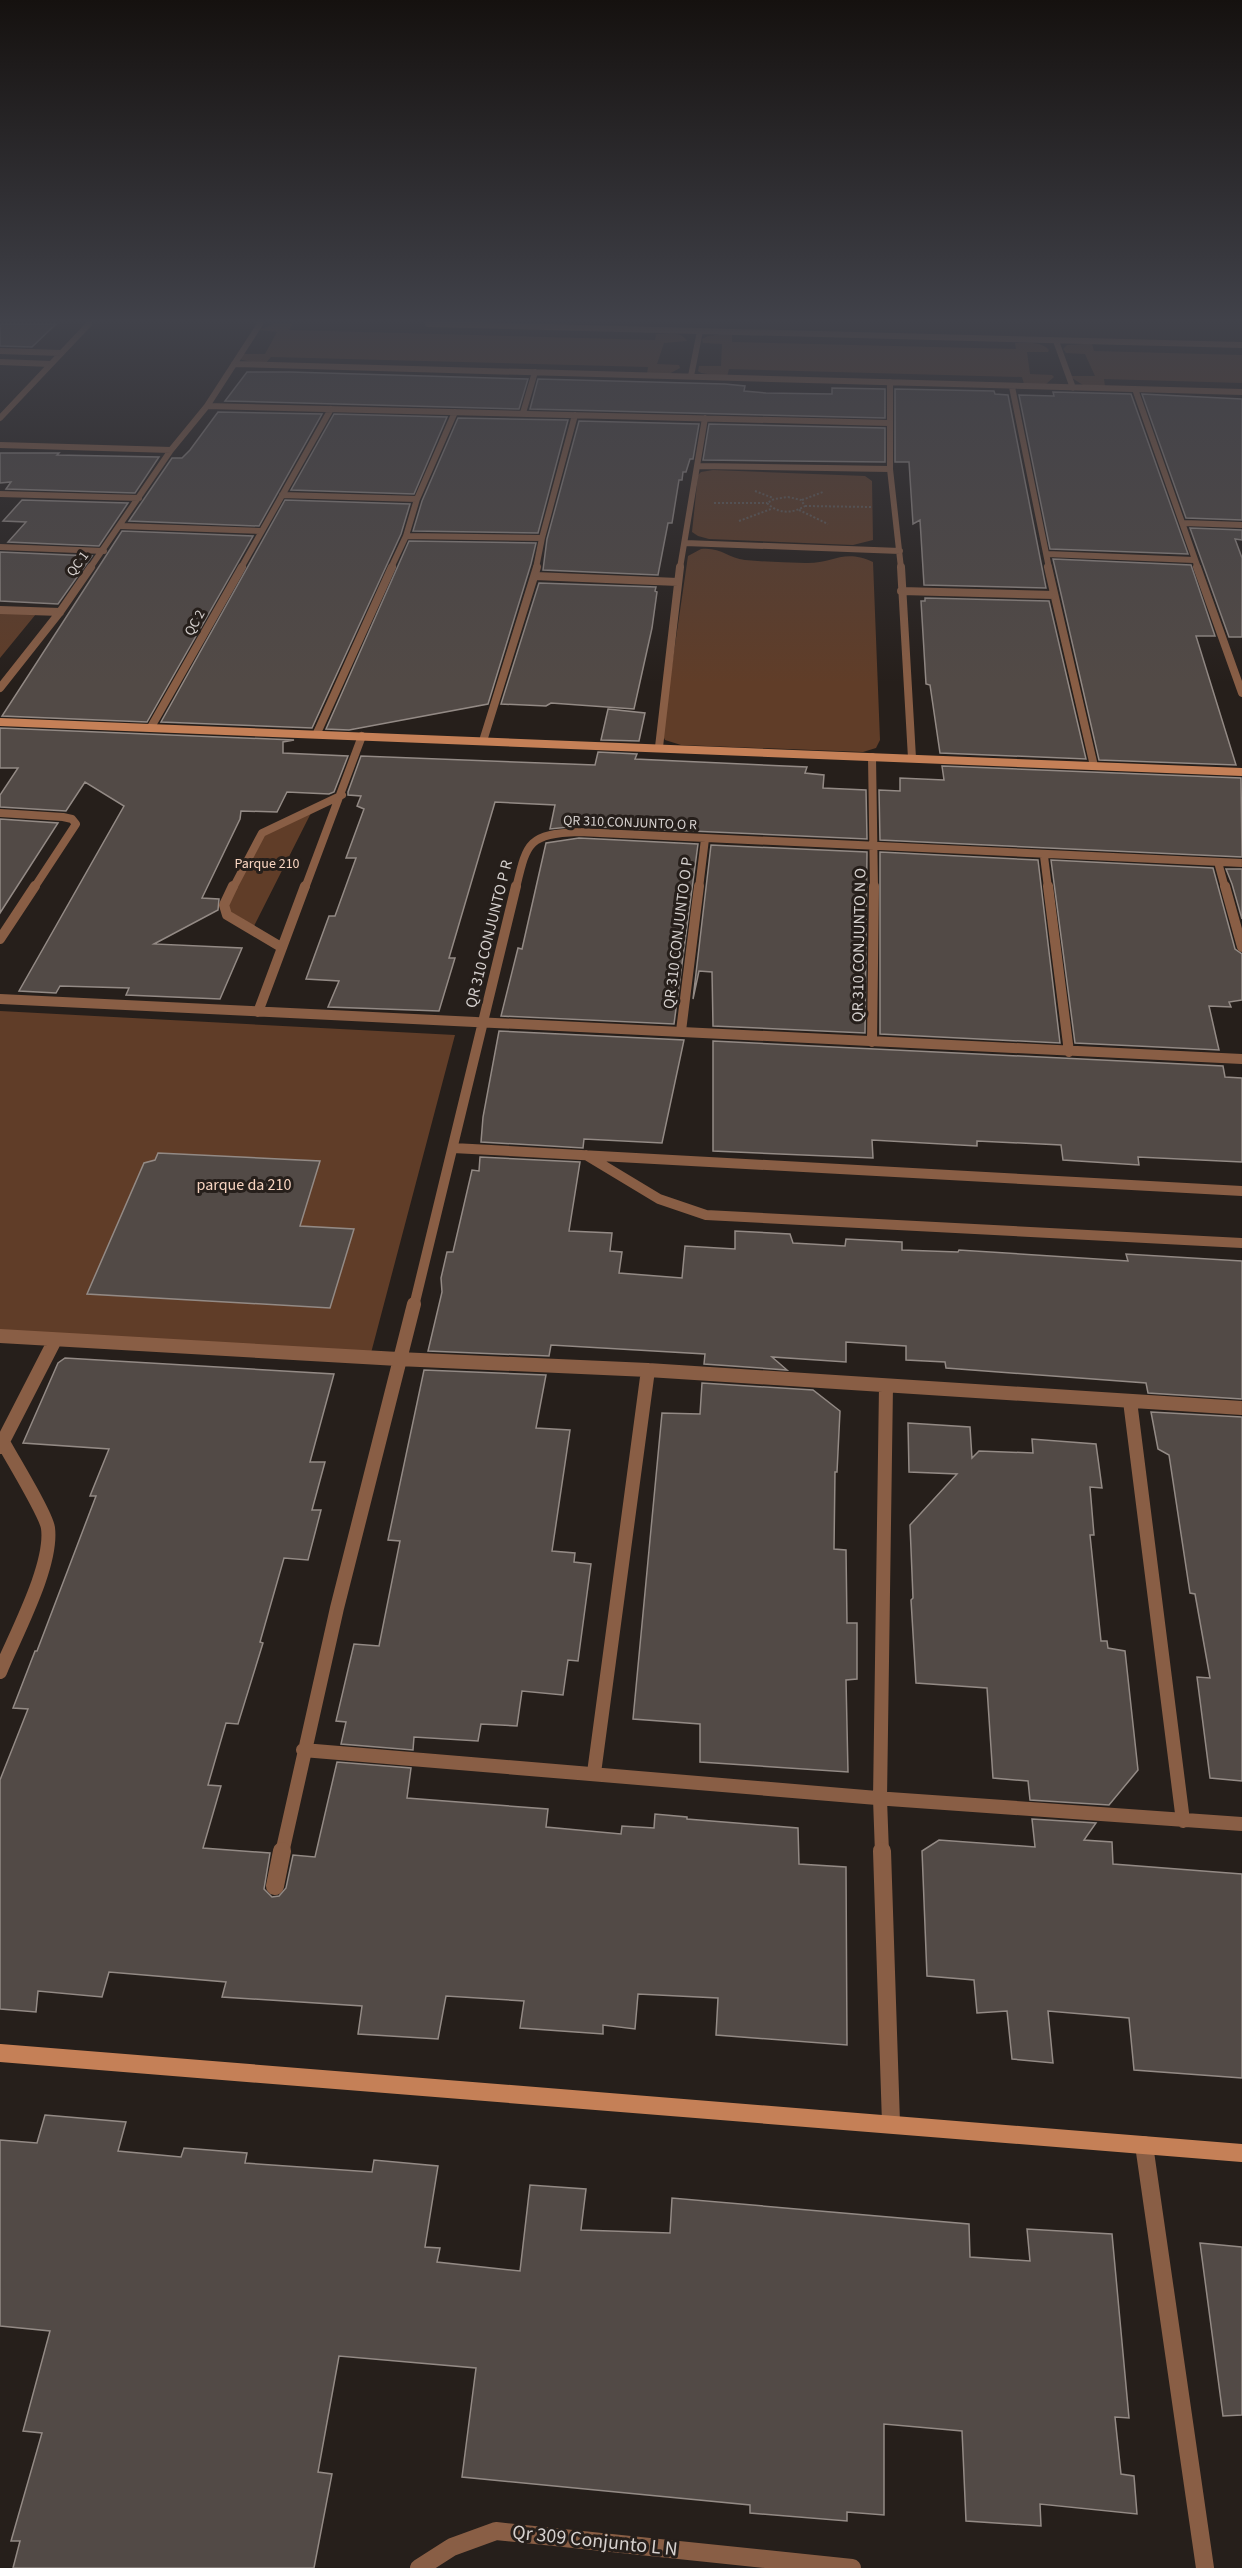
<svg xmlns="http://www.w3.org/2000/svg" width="1242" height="2568" font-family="'Source Sans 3',sans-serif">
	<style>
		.green { fill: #603d28 }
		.building { fill: #524a46; stroke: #938a85; stroke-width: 1.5 }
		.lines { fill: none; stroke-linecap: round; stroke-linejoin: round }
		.path { stroke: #66605d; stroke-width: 2; stroke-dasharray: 2 2; stroke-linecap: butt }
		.street-far4 { stroke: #895e45; stroke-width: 6 }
		.street-far3 { stroke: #895e45; stroke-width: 8 }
		.street-far2 { stroke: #895e45; stroke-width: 10 }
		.street-far1 { stroke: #895e45; stroke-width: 14 }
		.street { stroke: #895e45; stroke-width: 18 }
		.secondary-far1 { stroke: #c58057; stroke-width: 8 }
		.secondary { stroke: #c58057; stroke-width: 18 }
		.labels { text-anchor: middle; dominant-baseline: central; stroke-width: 6; stroke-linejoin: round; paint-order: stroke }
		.far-street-label { font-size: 14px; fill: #d5d0ce; stroke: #261f1b }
		.far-park-label { font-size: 14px; fill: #f9d5c1; stroke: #261f1b }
		.street-label { font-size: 16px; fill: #d5d0ce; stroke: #261f1b }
		.park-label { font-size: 16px; fill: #f9d5c1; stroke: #261f1b }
		.near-street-label { font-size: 20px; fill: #d5d0ce; stroke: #261f1b }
	</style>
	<rect width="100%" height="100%" fill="#261f1b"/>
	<path class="green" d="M273 324H292L289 330 655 340 656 334C666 334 682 331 687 341L664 343 657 364 679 365 680 368 669 374H647L648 367 271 357 265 364 242 360 240 358 243 354H265L277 332 259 330Z
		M726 334 732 335V342L1016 349 1015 343C1027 343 1041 341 1049 350L1048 352H1027L1030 374 1052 375 1054 377 1046 384H1024L1022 377 729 369 727 377 701 373 698 371 699 366H721L722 344 703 343 702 339 708 336Z
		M1085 344H1092L1094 351 1242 355V383L1104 379 1105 387 1083 385 1072 378V376H1095L1085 354 1066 353 1063 349 1067 345Z
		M713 470 865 476 872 481 873 540 853 545 709 539 698 536 692 532 698 475 701 472Z
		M701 549C721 547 728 558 745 560 765 562 785 562 805 563 833 564 843 548 873 562L880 740 876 748 863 752 681 745 665 740 662 734 688 556Z
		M0 613 36 614 0 658Z
		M311 813 254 926 226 909 262 836Z
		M0 1011 455 1035 371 1353 0 1331Z"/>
	<path class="building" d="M0 324H56L32 347 0 346Z
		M247 372H290L528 379 519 409 225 401Z
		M538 379 725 384 745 386 744 391 766 393 832 394V388L885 389V418L530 409Z
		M895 389 994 391 995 394 1008 395 1046 588 924 585 920 520 913 524 909 462H895Z
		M1053 392 1131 394 1188 554 1050 549 1019 395 1054 396Z
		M1142 394 1242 399V520L1186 518Z
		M218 412 322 414 259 526 129 521 172 458H182L190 450Z
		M334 414 447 417 414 494 291 490Z
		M458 418 568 420 538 533 413 531 422 501Z
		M579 421 699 424 693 459H690L686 472H683L682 480H679L672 523H668L658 575 543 570 547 539Z
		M709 424 885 428V462L703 460Z
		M0 453H59L57 455 159 457 135 493 6 489 11 482 0 483Z
		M22 500 128 503 99 546 8 542 26 522 3 521Z
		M285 500 410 504 401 534 312 728 161 722Z
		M1190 528 1242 530V540L1235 539 1242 558V637H1229Z
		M122 531 253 536 147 722 2 716Z
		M409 541 536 543 531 564 488 704 349 730 326 729Z
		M0 552 92 556 58 604 0 601Z
		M1053 559 1191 565 1215 636H1196L1236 765 1099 760Z
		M539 583 656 587 655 591 657 592 652 628 634 709 551 703 546 706 501 704Z
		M925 598 1049 601 1086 759 940 753 930 685 926 684 921 601H925Z
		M608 709 645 713 639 741 601 740Z
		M0 728 294 740 283 742V753L348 756 334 792 329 794 287 792 277 812 241 811 240 819 202 898 219 899 218 910 154 944 242 948 220 999 126 995 129 988 60 986 56 993 19 991 124 806 85 782 66 811 0 807V795L18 768H0Z
		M598 752 637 754 635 759 807 767 805 773 824 775 823 788 866 790 867 839 579 826 550 829 555 805 495 802 449 958H455L439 1011 328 1007 339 981 306 979 329 916H335L356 858H346L364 809 357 806 361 796 348 795V792L361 756 595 765Z
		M942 766 1241 778 1242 857 880 840 879 790 900 791V778L944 780Z
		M0 819 58 823 0 913Z
		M579 838 698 844 674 1024 501 1016 518 948 522 949 546 843Z
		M711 845 867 852 865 1033 713 1026 712 972 699 971 693 999Z
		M880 852 1038 860 1060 1043 880 1034Z
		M1051 860 1213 868 1235 949 1242 954V1000L1229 1002 1231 1007 1209 1006 1219 1050 1075 1043Z
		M1226 869H1242V919L1232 884Z
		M499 1031 684 1040 662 1143 584 1139 583 1148 481 1142 483 1117Z
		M713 1041 1223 1066 1225 1077 1242 1078V1162L1138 1157 1139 1165 1063 1160 1061 1145 977 1141V1146L872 1140 873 1158 713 1151Z
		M158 1153 320 1161 300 1226 354 1229 330 1308 87 1294 144 1163 155 1160Z
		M480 1157 580 1162 569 1231 612 1233 610 1251 622 1252 619 1273 682 1278 685 1246 735 1249V1231L790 1234 793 1243 845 1246 846 1239 902 1242V1250L958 1252 959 1250 1128 1261 1126 1254 1242 1261V1399L1148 1393 1146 1383 946 1368 945 1362 906 1360V1346L846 1342V1362L772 1357 787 1370 704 1364 705 1354 551 1345 549 1356 428 1351 442 1292 441 1278 447 1252H453L472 1170 479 1171Z
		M65 1358 334 1374 310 1462H325L312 1510H321L308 1560 284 1558 260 1642 263 1643 238 1724 226 1723 208 1785 221 1786 203 1848 270 1853 264 1889 272 1897 279 1896 286 1888 293 1855 315 1857 337 1762 411 1768 407 1798 548 1809 546 1827 621 1834 622 1826 654 1828 655 1814 687 1817V1819L798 1828 799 1864 846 1867 847 2045 716 2035 718 1998 638 1994 635 2029 603 2025V2034L520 2028 524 2001 446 1996 438 2039 358 2034 362 2006 222 1997 226 1982 109 1972 102 1997 38 1991 36 2012 0 2009V1780L28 1709 13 1708 35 1651H37L96 1496H90L109 1449 23 1443 58 1363Z
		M424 1370 546 1375 536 1428 570 1430 552 1551 575 1553 574 1562 591 1564 578 1661 568 1660 563 1695 522 1691 517 1726 481 1724 478 1741 414 1737 413 1750 341 1744 346 1722 336 1721 354 1644 379 1646 400 1541 388 1540Z
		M702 1383 813 1390 840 1411 837 1472H835L834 1549 846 1550 847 1623H857V1679L846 1680 848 1772 700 1762V1724L633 1719 662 1413 700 1414Z
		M1151 1412 1242 1417V1781L1210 1778 1197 1677 1210 1678 1195 1594 1190 1593 1169 1455 1158 1449Z
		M908 1423 970 1427 972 1458 979 1451 1033 1453 1032 1439 1096 1444 1102 1488 1090 1487 1094 1535H1090L1101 1641H1107L1108 1648 1125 1651 1138 1770 1109 1805 1030 1800 1028 1781 993 1778 987 1688 916 1683 911 1600 913 1598 910 1525 957 1474 909 1472Z
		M1032 1819 1096 1823 1084 1840 1112 1842 1113 1864 1242 1874V2078L1134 2070 1129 2018 1048 2011 1053 2063 1012 2059 1007 2011 977 2013 974 1980 927 1976 922 1851 939 1840 1035 1847Z
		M45 2115 126 2122 118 2151 181 2157 184 2148 247 2153 245 2163 372 2172 374 2160 438 2166 425 2247 440 2248 437 2262 520 2271 530 2185 586 2189 581 2230 670 2233 672 2198 969 2224 970 2257 1030 2261 1027 2229 1112 2234 1129 2418 1115 2417 1121 2474 1134 2476 1137 2514 1040 2504 1041 2526 966 2521 962 2431 884 2424V2515L847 2512V2521L750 2513V2505L462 2477 476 2368 339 2356 318 2472 332 2474 314 2568H13L20 2541H11L42 2433 23 2431 50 2331 0 2326V2140L37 2143Z
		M1200 2243 1242 2247V2415L1223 2416Z"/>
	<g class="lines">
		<path class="path" d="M755 491 773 498
			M788 497 801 500 805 506C792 514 778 514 767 503L774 499Z
			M802 500 823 492
			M714 503H767
			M805 506 872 507
			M799 510 828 524
			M739 521 771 509"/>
		<path class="street-far4" d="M428 324 1242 345
			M1056 341 1073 388
			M0 351 61 353
			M0 362 51 364
			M234 364 1242 392
			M691 376 700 331
			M890 382V469L901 568
			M1012 387 1049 568
			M1135 389 1198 568
			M207 406 889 423
			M523 413 535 372
			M0 418 89 324
			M0 445 171 450
			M699 466 890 469
			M0 494 139 498
			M282 495 417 499
			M1184 523 1242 525
			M121 526 260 531
			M406 536 542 538
			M685 543 900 551
			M0 547 104 551
			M1047 554 1194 560
			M90 568 171 450 207 406 260 324
			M241 568 331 409
			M391 568 406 536 417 499 455 412
			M536 568 542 538 575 415
			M680 568 705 418"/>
		<path class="street-far3" d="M901 567 912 758
			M1048 567 1094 766
			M1197 567 1242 693
			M535 576 678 582
			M901 591 1054 595
			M0 610 60 612
			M0 688 60 612 91 567
			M151 727 242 567
			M317 733 392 567
			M483 741 537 567
			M659 747 680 567
			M872 757 874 888
			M0 813 63 817 72 819 76 824 34 888
			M1044 856 1048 888
			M1218 862 1225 888
			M233 888 262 833 342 795
			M305 888 362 736
			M516 888C527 842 528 834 579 832L1242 863
			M699 888 705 839"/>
		<path class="street-far2" d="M233 886 224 905 227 915 281 947
			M1048 886 1069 1052
			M1225 886 1242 947
			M0 939 35 886
			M0 999 1242 1059
			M258 1012 305 886
			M681 1031 699 886
			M872 1042 874 886
			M453 1148 1242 1191
			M586 1155 659 1199 706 1215 1242 1243
			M414 1306 516 886"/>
		<path class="street-far1" d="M0 1336 398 1359 648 1370 1242 1408
			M1130 1401 1183 1821
			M0 1447 55 1340
			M0 1672C15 1635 53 1566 48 1528 46 1514 12 1459 3 1442
			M303 1750 889 1799 1242 1824
			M594 1773 648 1370
			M282 1853 337 1608 414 1304
			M882 1853 880 1799 886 1386"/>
		<path class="street" d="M882 1851 891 2123
			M275 1886 282 1851
			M1144 2145 1205 2568
			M419 2568 452 2547 496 2531 852 2568"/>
		<path class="secondary-far1" d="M0 722 1242 772"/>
		<path class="secondary" d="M0 2053 1242 2153"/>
	</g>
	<linearGradient id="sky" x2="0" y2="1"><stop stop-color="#15110f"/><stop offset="0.47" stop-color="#41424a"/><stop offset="1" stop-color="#41424a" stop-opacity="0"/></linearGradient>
	<rect width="1242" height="683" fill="url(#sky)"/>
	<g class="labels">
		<g class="far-street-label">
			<text transform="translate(78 564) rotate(-54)">QC 1</text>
			<text transform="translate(195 623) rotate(-61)">QC 2</text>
			<text transform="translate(630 823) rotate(2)">QR 310 CONJUNTO O R</text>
		</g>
		<g class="far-park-label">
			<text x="267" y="864">Parque 210</text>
		</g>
		<g class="street-label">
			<text transform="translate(678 933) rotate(-83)">QR 310 CONJUNTO O P</text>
			<text transform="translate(489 934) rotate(-76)">QR 310 CONJUNTO P R</text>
			<text transform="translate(859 945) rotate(-89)">QR 310 CONJUNTO N O</text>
		</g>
		<g class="park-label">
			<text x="244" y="1185">parque da 210</text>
		</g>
		<g class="near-street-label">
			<text transform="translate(595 2541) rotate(6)">Qr 309 Conjunto L N</text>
		</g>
	</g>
</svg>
